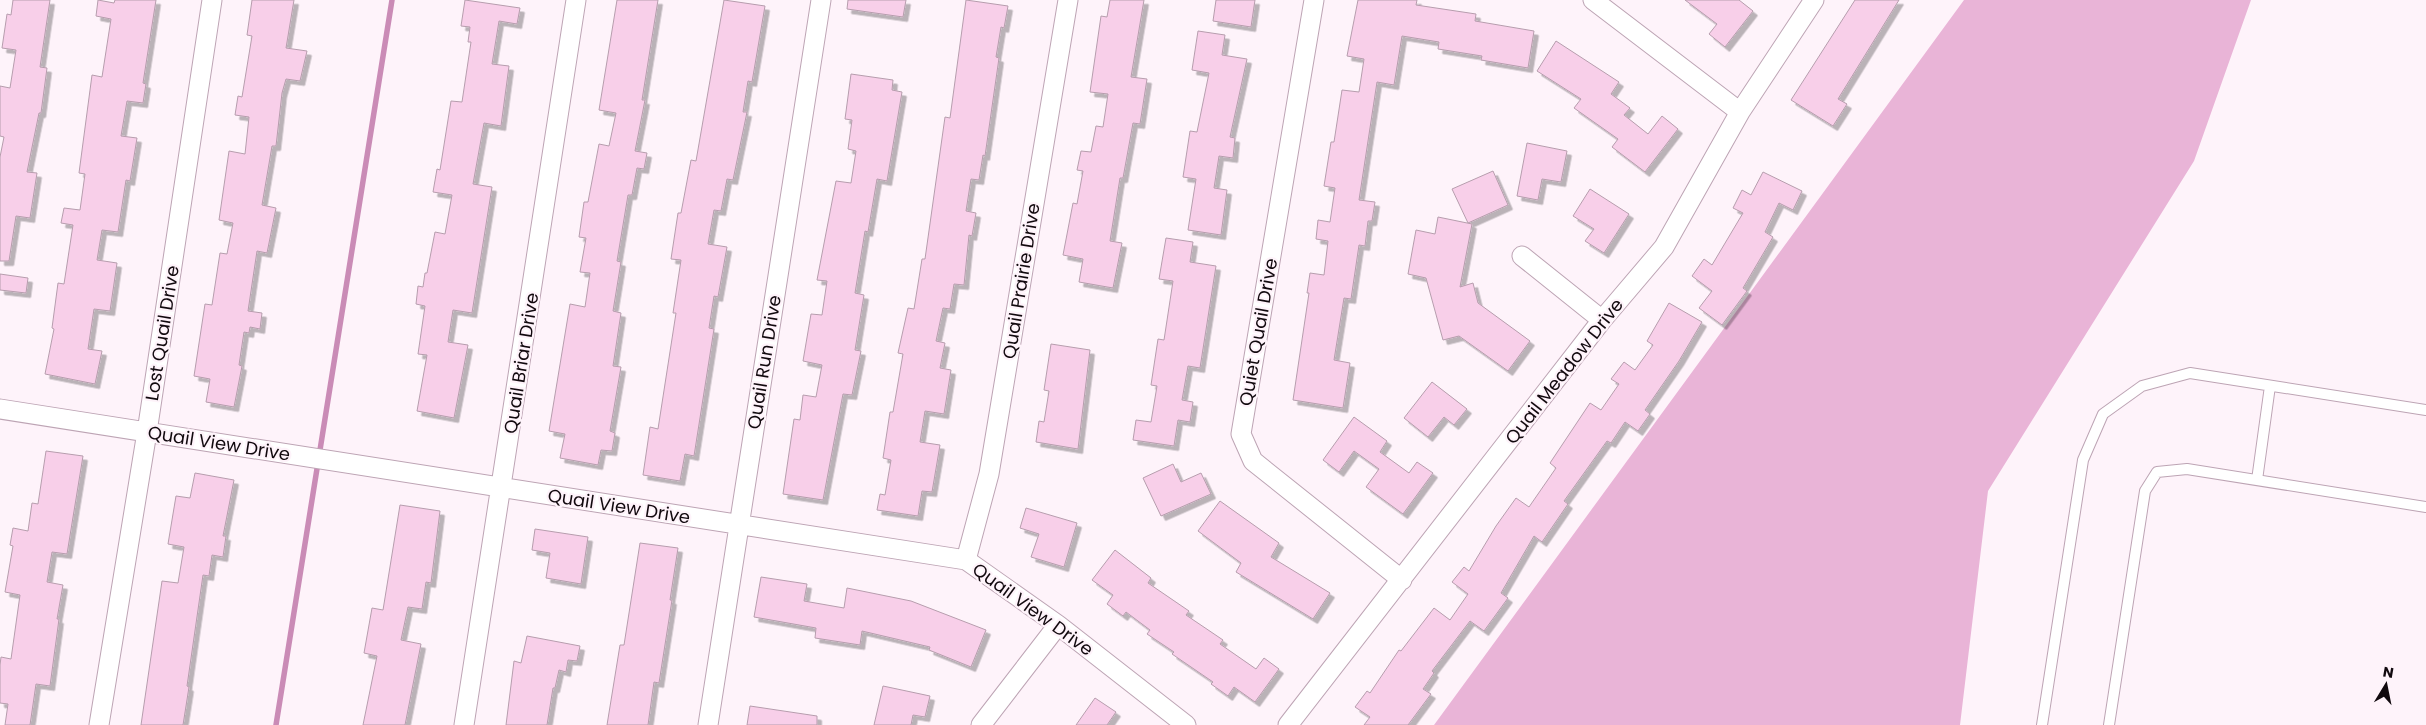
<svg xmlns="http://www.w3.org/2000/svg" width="2426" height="725" font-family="Poppins,sans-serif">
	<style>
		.green { fill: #e9b4d7 }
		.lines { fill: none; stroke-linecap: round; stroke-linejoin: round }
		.stream { stroke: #ca8bb6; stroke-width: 5.5 }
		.building { fill: #f8cfe9; stroke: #b69dad; filter: url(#shadow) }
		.service-casing { stroke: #bda4b4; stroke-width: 12 }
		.minor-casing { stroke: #bda4b4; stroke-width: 21 }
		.service { stroke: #fff; stroke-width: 10 }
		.minor { stroke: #fff; stroke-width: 19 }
		.labels { text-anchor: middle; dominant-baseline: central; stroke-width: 4.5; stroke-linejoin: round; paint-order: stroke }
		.street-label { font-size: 18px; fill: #11090e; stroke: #fef3fa }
	</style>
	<defs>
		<filter id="shadow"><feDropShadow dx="4.5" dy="4.5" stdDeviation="0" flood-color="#0004"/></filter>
	</defs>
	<rect width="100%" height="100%" fill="#fef3fa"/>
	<path class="green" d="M1964 0H2251L2194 161 1988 491 1960 725H1434Z"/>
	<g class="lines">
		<path class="stream" d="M276 725 392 0"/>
	</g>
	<path class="building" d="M13 0H50L40 67 47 68 41 113H39L27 172 37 173 30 218 16 216 9 261H0V157L4 137 0 136V86L10 88 16 50 2 48 7 14 11 15Z
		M98 0 114 3 115 0H156L143 83 146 84 143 103 127 101 121 136 137 138 130 181 126 180 118 232 102 230 97 260 117 263 110 311 94 309 88 349 102 351 95 384 45 374 54 329 52 328 58 283 64 284 73 225 61 223 64 208 80 210 85 174 79 173 92 75 102 77 111 19 96 16Z
		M252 0H294L286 48 307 51 300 81 286 79 282 93 276 146H272L262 205 276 208 267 253 257 251 248 311 262 313 260 329 250 327 249 333 244 332 239 365 242 366 234 407 206 402 210 379 194 376 205 304 212 305 220 253 227 254 233 223 219 220 229 151 245 154 249 117 235 115 238 96 242 97 252 36 247 35Z
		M465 0 520 8 517 24 499 21 492 64 509 66 501 126 484 123 473 184 492 187 472 313 453 310 448 342 468 345 454 418 417 411 427 355 418 354 425 306 416 304 418 286 423 287 425 273H427L435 232 445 234 452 195 433 192 437 169 440 170 451 101 462 102 471 42H468L470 27 461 26Z
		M617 0H658L642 100H645L635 151 647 153 644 169 637 168 632 195H628L617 261 621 262 613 311 621 313 613 366 621 367 610 431 615 433 612 451 601 450 598 465 560 458 565 434 549 431 570 304 585 307 590 273 580 272 586 238 579 237 584 202H588L599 144 609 146 616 113 599 110Z
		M724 0 765 6 752 82 748 81 743 112H747L733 180 727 179 721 211 714 210 708 244 727 247 718 297 714 296 709 328 714 329 694 456 685 454 680 481 643 475 650 427 658 429 676 313H673L681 260 671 259 678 213H681L691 160 696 161Z
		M848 0H906L903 17 847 9Z
		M966 0 1008 6 1004 28 1001 27 996 57 999 58 985 156 983 155 979 180 971 179 966 211 976 213 972 236 969 235 964 285 954 284 950 309 943 308 936 341 945 343 940 368 951 370 944 414 925 411 920 442 940 445 932 492 922 491 918 516 877 510 880 494 885 495 891 460 883 458 890 412H893L903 354 898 353 908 308 914 309 922 259H925L945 117 950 118Z
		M1110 0H1144L1131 77 1147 79 1140 124 1133 123 1123 178H1120L1110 241 1122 243 1113 288 1079 282 1083 259 1063 255 1073 203 1077 204 1083 171 1077 170 1081 151 1091 152 1096 126 1103 127 1108 94 1090 92 1101 16 1107 17Z
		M1216 0H1255L1251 27 1213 21Z
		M1358 0H1417L1416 5 1476 14 1475 21 1534 31 1528 68 1481 60 1482 56 1438 49 1439 42 1402 36 1394 85 1377 82 1359 200 1375 202 1372 221H1368L1365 246 1359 245 1351 299 1344 298 1334 360 1350 363 1343 408 1293 400 1309 293H1307L1310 273 1324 275 1328 241 1316 239 1318 220 1330 222 1335 188 1324 186 1331 142H1334L1342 90 1359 92 1364 59 1347 56Z
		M1685 0H1739L1753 11 1725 47 1709 34 1717 24Z
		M1855 0H1899L1838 99 1847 104 1833 126 1791 100Z
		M1198 31 1225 35 1222 55 1247 59 1230 137 1235 138 1233 158 1219 156 1214 188 1227 190 1221 235 1188 230 1196 179 1183 177 1190 131 1197 132 1209 73 1192 70Z
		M1556 41 1619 82 1611 94 1630 108 1624 115 1648 134 1662 116 1678 129 1645 172 1612 147 1618 139 1574 108 1581 99 1537 71Z
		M851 74 893 80 892 90 902 92 887 181 877 179 868 232 865 231 855 293 864 295 855 350 861 351 852 395 843 394 823 500 783 494 794 419 800 420 803 395 816 397 822 365 803 361 811 314 822 315 827 281 817 280 836 181 851 183 856 151 848 149 852 120 845 119Z
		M1527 143 1567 151 1561 182 1542 179 1538 200 1517 196Z
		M1493 171 1508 205 1468 223 1452 189Z
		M1763 172 1802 191 1793 210 1779 203 1765 232 1773 237 1743 288 1747 291 1722 325 1699 308 1712 291 1692 276 1704 259 1712 265 1743 213 1733 208 1742 190 1751 195Z
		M1590 189 1629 214 1604 253 1585 241 1594 229 1573 216Z
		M1438 217 1472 224 1460 287 1473 283 1478 303 1530 341 1508 371 1459 336 1443 340 1426 278 1408 274 1416 230 1435 234Z
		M1166 238 1193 242 1190 262 1216 266 1200 368 1188 366 1182 400 1193 402 1190 422 1178 420 1174 446 1133 440 1136 420 1151 422 1157 386 1151 385 1158 339 1164 340 1173 281 1159 279Z
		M0 274 28 278 26 293 0 290Z
		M1669 303 1702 322 1679 361 1645 410 1650 414 1638 431 1625 422 1611 443 1607 441 1564 501 1568 504 1542 542 1534 536 1501 593 1508 598 1484 631 1470 621 1432 671 1434 673 1423 689 1431 694 1408 725H1364L1370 717 1355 707 1367 691 1370 693 1399 650 1401 651 1434 608 1450 620 1468 594 1452 582 1464 567 1469 571 1496 526 1516 498 1529 507 1556 468 1550 463 1590 403 1601 410 1619 384 1611 379 1624 362 1635 370 1653 345 1647 341Z
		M1051 344 1090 350 1078 449 1036 442 1039 421 1044 422 1049 391 1044 390Z
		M1432 382 1467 409 1454 425 1444 417 1428 437 1404 418Z
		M1354 417 1387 441 1380 452 1409 473 1417 462 1433 473 1403 514 1366 487 1379 469 1354 451 1339 472 1323 460Z
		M46 451 83 456 67 554 52 552 47 582 63 585 57 619H59L50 686 36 684 30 725H5L8 704 0 703V665L1 657 11 659 20 595 5 592 13 546 10 545 13 528 28 531 32 503 38 504Z
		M1173 464 1181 482 1201 473 1211 494 1161 516 1143 478Z
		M195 473 234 480 223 536H226L223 557 212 555 209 576 203 575 187 686 189 687 183 725H141L162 581 178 583 184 547 168 544 176 496 190 498Z
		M1220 501 1279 543 1271 557 1330 593 1313 619 1236 572 1241 563 1198 531Z
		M400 505 440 511 431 583 426 582 422 609 408 607 401 640 421 644 405 725H363L377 656 364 653 372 608 383 610Z
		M1026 508 1077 523 1064 567 1031 557 1039 534 1020 528Z
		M535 529 588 537 581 584 546 578 550 553 532 550Z
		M640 543 678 548 670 600H672L659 683 654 682 648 725H607L620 645H624Z
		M1115 550 1151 578 1148 583 1189 611 1186 615 1223 640 1220 644 1256 669 1264 658 1279 669 1255 702 1234 687 1228 696 1211 684 1213 682 1172 654 1174 652 1147 634 1150 630 1126 612 1123 616 1107 604 1113 595 1092 580Z
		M761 577 807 584 804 601 844 608 847 588 911 601 986 630 971 667 929 650 930 647 862 631 860 645 815 638 816 628 754 617Z
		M527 636 580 646 577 661 568 660 566 672 559 670 555 688H553L547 725H506L514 661 521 663Z
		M883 686 930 696 925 717 913 715 911 725H874Z
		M1095 698 1116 712 1107 725H1076Z
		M750 706 817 716V725H747Z"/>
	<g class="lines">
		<g class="service-casing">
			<path id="service" d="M2257 480 2270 386
				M2042 725 2083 460 2103 414 2142 386 2190 373 2426 410
				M2109 725 2145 491 2157 472 2187 469 2426 507"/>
		</g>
		<g class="minor-casing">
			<path id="minor" d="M1314 0 1241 434 1253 461 1402 580
				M1593 0 1740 112
				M1522 256 1602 320
				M0 409 966 560 1058 625 1186 725
				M966 560 989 474 1068 0
				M99 725 147 432 212 0
				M464 725 576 0
				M708 725 821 0
				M981 725 1058 625
				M1288 725 1602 320 1664 247 1740 112 1814 0"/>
		</g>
		<use href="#service" class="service"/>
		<use href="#minor" class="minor"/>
	</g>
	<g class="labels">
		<g class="street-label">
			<text transform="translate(1021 281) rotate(-81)">Quail Prairie Drive</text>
			<text transform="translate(1258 332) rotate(-80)">Quiet Quail Drive</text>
			<text transform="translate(162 333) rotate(-81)">Lost Quail Drive</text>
			<text transform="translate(764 362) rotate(-81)">Quail Run Drive</text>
			<text transform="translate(521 363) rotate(-81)">Quail Briar Drive</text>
			<text transform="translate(1564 371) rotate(-52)">Quail Meadow Drive</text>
			<text transform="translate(219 443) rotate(9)">Quail View Drive</text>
			<text transform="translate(619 506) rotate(9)">Quail View Drive</text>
			<text transform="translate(1033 609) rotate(36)">Quail View Drive</text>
		</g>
	</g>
	<g transform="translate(2386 685) rotate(10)" stroke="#fef3fa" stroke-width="4" paint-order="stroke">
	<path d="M0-4L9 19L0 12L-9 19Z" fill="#11090e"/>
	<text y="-8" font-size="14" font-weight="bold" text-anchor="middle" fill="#11090e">N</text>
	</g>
</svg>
